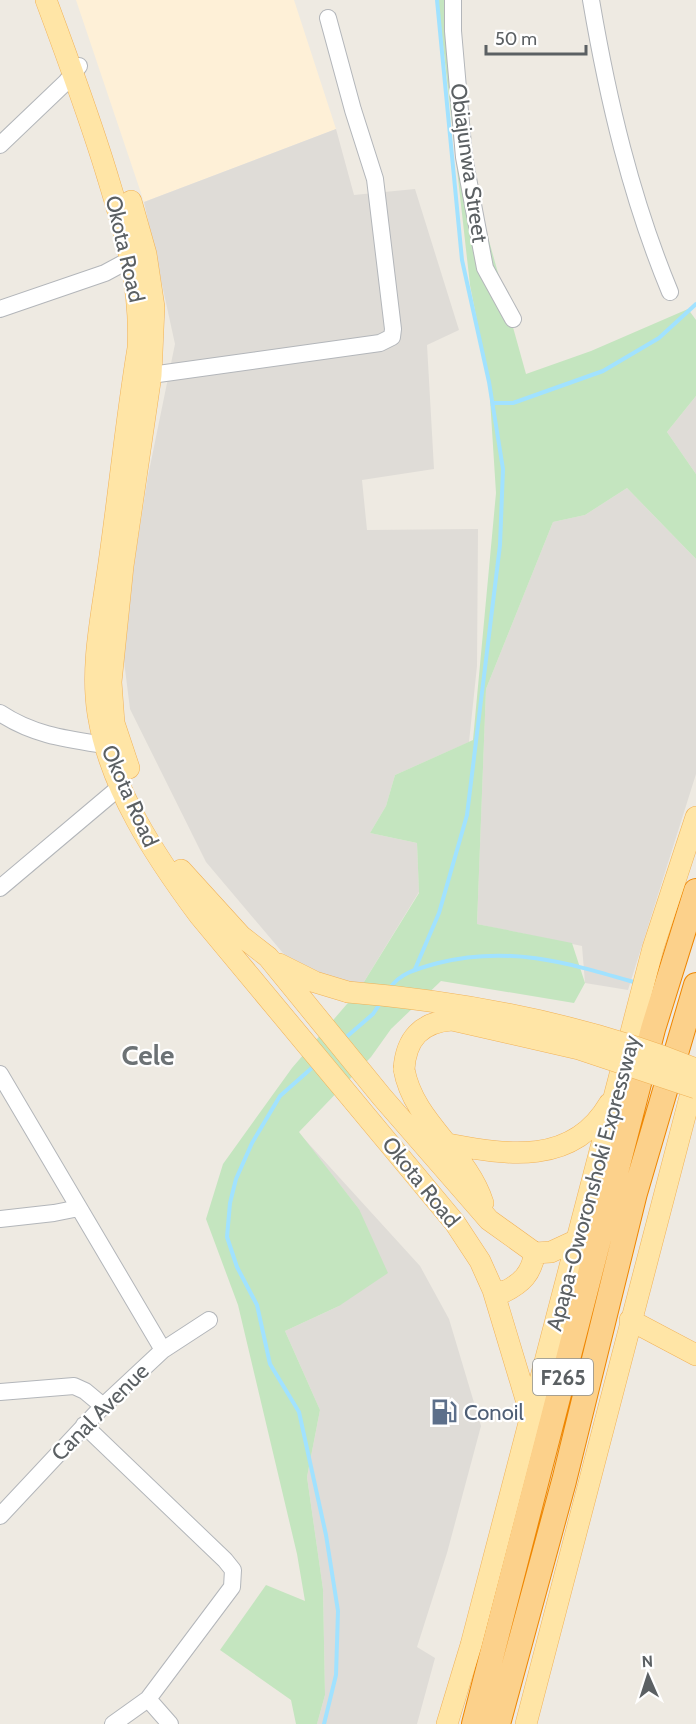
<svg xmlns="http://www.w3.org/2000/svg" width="696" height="1724" font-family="Cabin,sans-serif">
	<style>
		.commercial { fill: #fef0d7 }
		.industrial { fill: #dfdcd7 }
		.green { fill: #c4e5bf }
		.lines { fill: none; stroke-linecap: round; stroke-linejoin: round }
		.stream { stroke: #a1e2ff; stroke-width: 4 }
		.minor-casing { stroke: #b3b6ba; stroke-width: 18 }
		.major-casing { stroke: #f1b258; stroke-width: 22 }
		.highway-casing { stroke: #ef8601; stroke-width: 26 }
		.minor { stroke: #fff; stroke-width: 16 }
		.major { stroke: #ffe5a6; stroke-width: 21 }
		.highway { stroke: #fcd18b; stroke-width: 24 }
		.major-bridge-casing { stroke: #f1b258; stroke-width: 22; stroke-linecap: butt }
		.major-bridge { stroke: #ffe5a6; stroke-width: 21 }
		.labels { text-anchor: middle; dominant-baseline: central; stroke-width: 4.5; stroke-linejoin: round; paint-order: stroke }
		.shield { fill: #fff; stroke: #8c9092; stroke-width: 1.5 }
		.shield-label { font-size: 21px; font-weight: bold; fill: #5b6063 }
		.street-label { font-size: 22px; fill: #5b6063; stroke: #fff }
		.service-label { font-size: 22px; fill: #4e5e75; stroke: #fff; text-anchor: start }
		.district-label { font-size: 28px; font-weight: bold; fill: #6c7275; stroke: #fff }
	</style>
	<rect width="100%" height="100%" fill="#eeeae2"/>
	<path class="commercial" d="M76 0H294L336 129 144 202Z"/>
	<path class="industrial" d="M336 129 354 195 415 189 459 330 427 345 434 469 362 480 367 530 478 529 477 666 469 742 395 775 386 806 370 833 417 843 419 892 359 990 288 959 206 862 130 709 123 653 129 594 148 476 175 344 144 202Z
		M696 396V474L667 432Z
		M627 488 696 559V774L628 990 585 983 582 946 477 924 486 689 553 522 585 515Z
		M298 1132 420 1266 449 1319 481 1426 447 1553 417 1647 435 1658 417 1724H317L325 1695 323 1589 307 1477 320 1410 285 1331 339 1306 359 1209Z"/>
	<path class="green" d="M438 0H446L463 147 526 374 591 351 688 309 696 320V396L667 432 696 474V559L627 488 585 515 553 522 486 689 477 924 572 943 585 983 574 1003 441 981 391 1029 371 1057 299 1132 359 1209 388 1273 339 1306 285 1331 320 1410 307 1477 323 1589 325 1695 317 1724H296L291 1700 220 1650 266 1585 305 1601 297 1554 238 1305 206 1219 223 1164 292 1068 359 990 419 893 417 843 370 833 386 806 395 775 473 740 496 493 489 383 470 285Z"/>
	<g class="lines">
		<path class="stream" d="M493 403H513L603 371 659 338 696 304
			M415 969 439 913 467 815 500 545 503 469 489 382 462 260 437 0
			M390 988C401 972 420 968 438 963 510 945 568 963 637 983
			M344 1039 373 1014 381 1002
			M314 1066 280 1096 252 1143 236 1179 230 1203 227 1237 237 1267 257 1305 270 1364 299 1412 326 1535 338 1611 336 1675 324 1724"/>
		<g class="minor-casing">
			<path id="minor" d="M453 0V31L464 157 485 268 513 319
				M591 0C608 100 631 198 670 292
				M0 145 66 82 79 66
				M0 309 105 273 131 259
				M151 375 380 343 392 337 393 329 375 179 353 110 328 18
				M0 713C33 735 66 739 105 745
				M0 888 121 786
				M0 1074 163 1350
				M0 1219 54 1213 79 1208
				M0 1392 74 1386 85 1391 103 1406
				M84 1425 225 1560 233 1570 232 1587 148 1699 113 1724
				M0 1516 103 1406 163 1350 209 1320
				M148 1699 170 1724"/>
		</g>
		<g class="major-casing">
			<path id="major" d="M46 0C68 59 90 118 108 178 126 237 141 286 138 348 125 426 118 505 106 583 100 624 91 671 98 714 110 788 155 856 199 915L455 1223 480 1261 493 1290 531 1416
				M129 768 114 723 111 682 123 566 151 375 154 307 146 254 131 201
				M181 870 241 936 268 957 382 1097 489 1220 535 1253 551 1252 577 1240
				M279 964 315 982 348 992
				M404 1069C413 1122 467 1152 483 1203
				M448 1144C507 1155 573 1166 609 1104
				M493 1290 504 1292C522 1283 531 1274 535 1253
				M630 1320 696 1355
				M447 1724 471 1645 653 948 696 817
				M526 1724 696 1074"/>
		</g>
		<g class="highway-casing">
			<path id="highway" d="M474 1724 653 1029 696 891
				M498 1724 564 1481 635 1193 696 985"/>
		</g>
		<use href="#minor" class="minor"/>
		<use href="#major" class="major"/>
		<use href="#highway" class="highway"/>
		<g class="major-bridge-casing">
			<path id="major-bridge" d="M348 992C467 1002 585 1024 696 1069
				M404 1069C406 1039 421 1022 452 1020L579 1049 696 1088"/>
		</g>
		<use href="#major-bridge" class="major-bridge"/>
	</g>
	<defs>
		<g id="fuel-bare" transform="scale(2.07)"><path d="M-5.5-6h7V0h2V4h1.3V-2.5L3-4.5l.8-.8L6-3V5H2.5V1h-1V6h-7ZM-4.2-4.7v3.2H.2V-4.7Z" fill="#5c6f8a" stroke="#fff" stroke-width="2.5" paint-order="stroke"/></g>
	</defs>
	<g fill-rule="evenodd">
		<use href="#fuel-bare" x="444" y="1412"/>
	</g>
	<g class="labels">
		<rect class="shield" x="533" y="1359" width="60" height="36" rx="4.5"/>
		<g class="shield-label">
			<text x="563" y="1377">F265</text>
		</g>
		<g class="street-label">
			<text transform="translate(469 163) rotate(82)">Obiajunwa Street</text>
			<text transform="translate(125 249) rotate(77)">Okota Road</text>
			<text transform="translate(130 796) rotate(66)">Okota Road</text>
			<text transform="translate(421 1182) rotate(51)">Okota Road</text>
			<text transform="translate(593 1183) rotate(-75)">Apapa-Oworonshoki Expressway</text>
			<text transform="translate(100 1412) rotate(-45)">Canal Avenue</text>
		</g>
		<g class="service-label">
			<text x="464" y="1412">Conoil</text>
		</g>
		<g class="district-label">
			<text x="148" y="1055">Cele</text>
		</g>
	</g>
	<g transform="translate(648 1676) rotate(357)" stroke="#ffffff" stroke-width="4.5" paint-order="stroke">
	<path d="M0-4.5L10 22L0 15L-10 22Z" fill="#5b6063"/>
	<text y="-9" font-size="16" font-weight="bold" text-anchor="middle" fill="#5b6063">N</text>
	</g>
	<path d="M486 45v9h100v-9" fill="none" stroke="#5b6063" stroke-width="3"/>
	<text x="495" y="45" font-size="18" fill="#5b6063" stroke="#ffffff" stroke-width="4.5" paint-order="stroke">50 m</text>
</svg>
